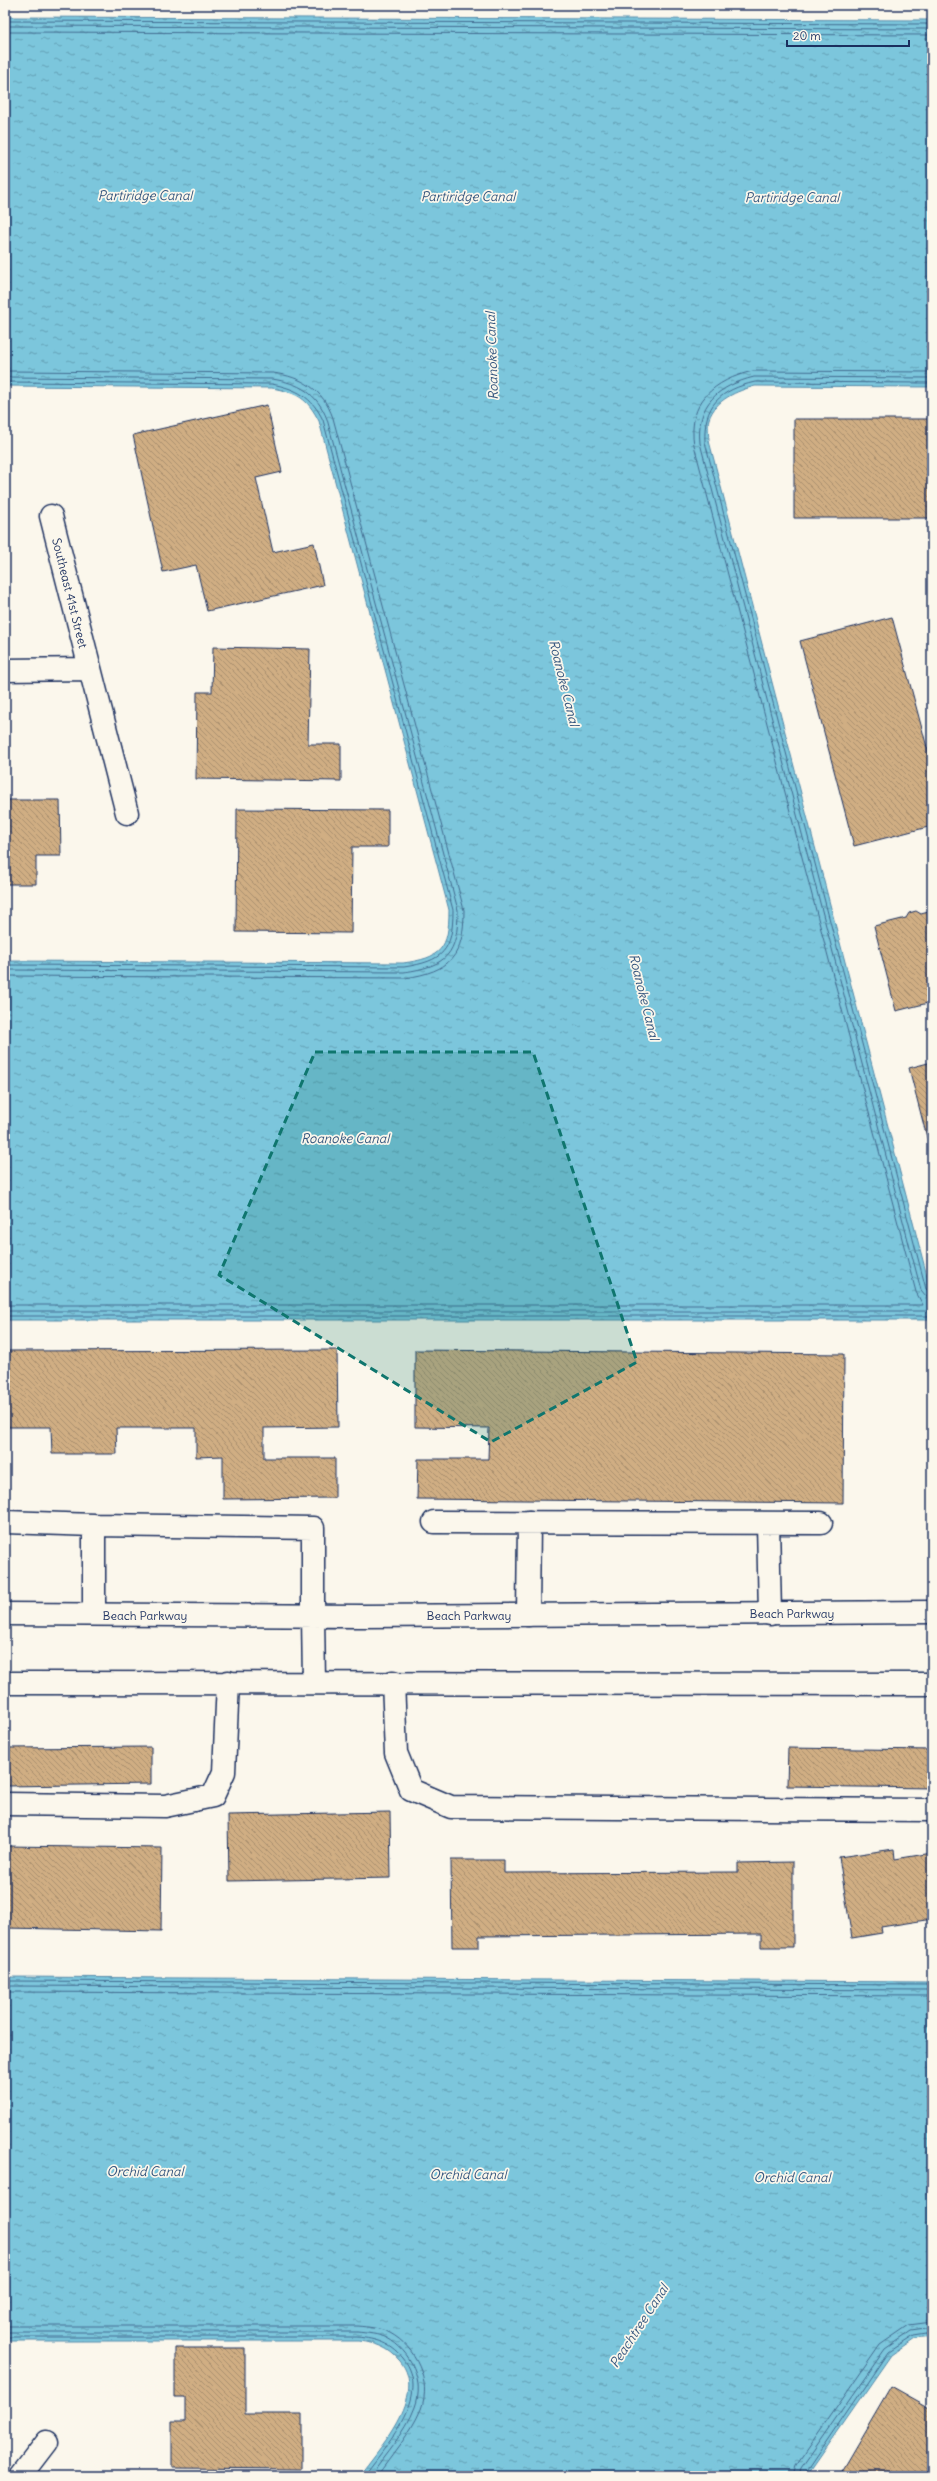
<svg xmlns="http://www.w3.org/2000/svg" width="937" height="2481" font-family="Delius,sans-serif">
	<style>
		.water { fill: url(#water-ripples); stroke: #558aaa }
		.lines { fill: none; stroke-linecap: round; stroke-linejoin: round }
		.shore { stroke: #426b90; stroke-width: 1 }
		.building { fill: url(#building-back-hatch); stroke: #1b2f5e }
		.service-casing { stroke: #1b2f5e; stroke-width: 25 }
		.minor-casing { stroke: #1b2f5e; stroke-width: 25 }
		.tertiary-casing { stroke: #1b2f5e; stroke-width: 25 }
		.service { stroke: #fbf7ec; stroke-width: 22 }
		.minor { stroke: #fbf7ec; stroke-width: 22 }
		.tertiary { stroke: #fbf7ec; stroke-width: 22 }
		.marked { fill: #0f766e; fill-opacity: 0.2; stroke: #0f766e; stroke-width: 3; stroke-dasharray: 8 5; stroke-linejoin: round }
		.labels { text-anchor: middle; dominant-baseline: central; stroke-width: 3.5; stroke-linejoin: round; paint-order: stroke }
		.street-label { font-size: 12px; fill: #1b2f5e; stroke: #fbf7ec }
		.water-label { font-size: 13px; font-style: italic; fill: #33557e; stroke: #fbf7ec }
	</style>
	<defs>
		<pattern id="water-ripples" width="26" height="14" patternUnits="userSpaceOnUse"><rect width="26" height="14" fill="#7cc6dc"/><path d="M2 4q2-2 4 0t4 0M15 11q2-2 4 0t4 0" fill="none" stroke="#65a1b6"/></pattern>
		<pattern id="building-back-hatch" width="6" height="6" patternUnits="userSpaceOnUse"><rect width="6" height="6" fill="#d0ae83"/><path d="M-1 5l2 2M0 0l6 6M5-1l2 2" fill="none" stroke="#a88e6e"/></pattern>
	</defs>
	<rect width="100%" height="100%" fill="#fbf7ec"/>
	<filter id="ink" filterUnits="userSpaceOnUse"><feTurbulence type="fractalNoise" baseFrequency=".025" numOctaves="2"/><feDisplacementMap in="SourceGraphic" scale="8" xChannelSelector="R" yChannelSelector="G"/><feConvolveMatrix kernelMatrix="1 2 1 2 8 2 1 2 1" color-interpolation-filters="sRGB"/></filter>
	<g filter="url(#ink)">
		<path class="water" d="M5 17 932 20V387L755 386C737 391 716 399 709 419 707 425 709 435 709 441L932 1295V1320H5V961L403 963C441 958 449 949 449 910L319 421C307 398 298 393 272 388L5 386Z
			M5 1977 932 1982V2337L914 2339 891 2355 807 2476H359C379 2448 429 2396 400 2361 388 2347 376 2343 358 2341H5Z"/>
		<g class="lines">
			<path class="shore" d="M5 21 932 24
				M5 26 932 29
				M5 32 932 35
				M5 371 273 373C302 377 323 389 333 418L464 910C464 956 451 971 405 978L5 976
				M5 377 272 379C299 383 317 393 327 419L458 910C458 954 447 966 404 972L5 970
				M932 378 754 377C718 386 696 404 700 443L921 1290 926 1296 932 1298
				M5 382 272 384C297 389 312 397 323 420L453 910C453 951 443 961 404 967L5 965
				M932 383 755 382C720 390 703 405 705 442L926 1289 932 1293
				M5 1305H923L916 1292 694 445C687 402 714 380 753 371L932 372
				M5 1311H932
				M5 1316H932
				M5 1981 932 1985
				M5 1986 932 1990
				M5 1992 932 1996
				M5 2326H357C368 2327 381 2328 390 2333 416 2347 432 2381 421 2409 411 2433 392 2455 377 2476
				M5 2332H357C367 2333 379 2334 387 2338 411 2351 425 2381 415 2407 406 2432 385 2454 370 2476
				M5 2337H357C377 2339 390 2343 403 2358 434 2396 385 2446 364 2476
				M793 2476 796 2466 880 2345 909 2325 932 2322
				M799 2476 801 2469 885 2349 911 2331 932 2328
				M804 2476 888 2352 913 2336 932 2333"/>
		</g>
		<path class="building" d="M267 405 282 472 256 478 273 552 314 543 323 585 207 611 196 565 163 572 133 435Z
			M794 419H932V518H794Z
			M892 617 932 766V826L854 846 800 641Z
			M213 647 310 649 308 744H341V781L196 779 197 692H212Z
			M5 800H60L61 856H36V884H5Z
			M237 809 388 810V847H352L351 933 236 932Z
			M916 911 921 914 932 911V1005L928 1003 896 1011 874 926 906 918 909 913Z
			M932 1062V1153H931L909 1068Z
			M337 1350 338 1427 264 1428V1458H335V1498L223 1499V1456L196 1457V1428H116L117 1454H52L51 1427H5V1351Z
			M415 1350 844 1354 843 1503 417 1499 418 1459H488L489 1428 415 1427Z
			M151 1747V1784L5 1786V1748Z
			M788 1748 932 1750V1788L787 1786Z
			M390 1812 391 1878 229 1881 228 1815Z
			M5 1846 162 1848 161 1931 5 1928Z
			M894 1849 895 1859 932 1853V1919L881 1927 882 1933 852 1938 839 1857Z
			M451 1860H504V1873L738 1872V1863L793 1862V1947H761V1934L479 1936V1947H452Z
			M175 2348H245V2414H302V2469L172 2468V2421H185V2397H175Z
			M891 2386 932 2409V2476H845L840 2473Z"/>
		<g class="lines">
			<g class="service-casing">
				<path id="service" d="M5 1522 94 1525V1614
					M434 1522 821 1523
					M768 1523 770 1614
					M94 1525 313 1528V1616
					M528 1615 529 1522
					M393 1682 396 1753 411 1790 451 1807 932 1810
					M5 1804 165 1806 213 1796 224 1772 228 1682"/>
			</g>
			<g class="minor-casing">
				<path id="minor" d="M51 516 127 813
					M5 670 90 669
					M21 2476 47 2442"/>
			</g>
			<g class="tertiary-casing">
				<path id="tertiary" d="M5 1614 362 1616 932 1612
					M313 1616 314 1682
					M5 1683 932 1684"/>
			</g>
			<use href="#service" class="service"/>
			<use href="#minor" class="minor"/>
			<use href="#tertiary" class="tertiary"/>
		</g>
	</g>
	<path class="marked" d="M315 1052H533L637 1362 491 1442 219 1275Z"/>
	<g class="labels">
		<g class="street-label">
			<text transform="translate(70 593) rotate(76)">Southeast 41st Street</text>
			<text x="792" y="1613">Beach Parkway</text>
			<text x="145" y="1615">Beach Parkway</text>
			<text x="469" y="1615">Beach Parkway</text>
		</g>
		<g class="water-label">
			<text x="145" y="195">Partiridge Canal</text>
			<text x="468" y="196">Partiridge Canal</text>
			<text x="792" y="197">Partiridge Canal</text>
			<text transform="translate(492 356) rotate(-92)">Roanoke Canal</text>
			<text transform="translate(564 683) rotate(76)">Roanoke Canal</text>
			<text transform="translate(644 997) rotate(76)">Roanoke Canal</text>
			<text x="345" y="1138">Roanoke Canal</text>
			<text x="145" y="2171">Orchid Canal</text>
			<text x="468" y="2174">Orchid Canal</text>
			<text x="792" y="2177">Orchid Canal</text>
			<text transform="translate(639 2326) rotate(-57)">Peachtree Canal</text>
		</g>
	</g>
	<rect width="937" height="2481" fill="none" stroke="#fbf7ec" stroke-width="20"/>
	<rect x="10" y="10" width="917" height="2461" fill="none" stroke="#1b2f5e" stroke-width="1.5" filter="url(#ink)"/>
	<path d="M787 40v6h122v-6" fill="none" stroke="#1b2f5e" stroke-width="2"/>
	<text x="793" y="40" font-size="12" fill="#1b2f5e" stroke="#fbf7ec" stroke-width="3" paint-order="stroke">20 m</text>
</svg>
